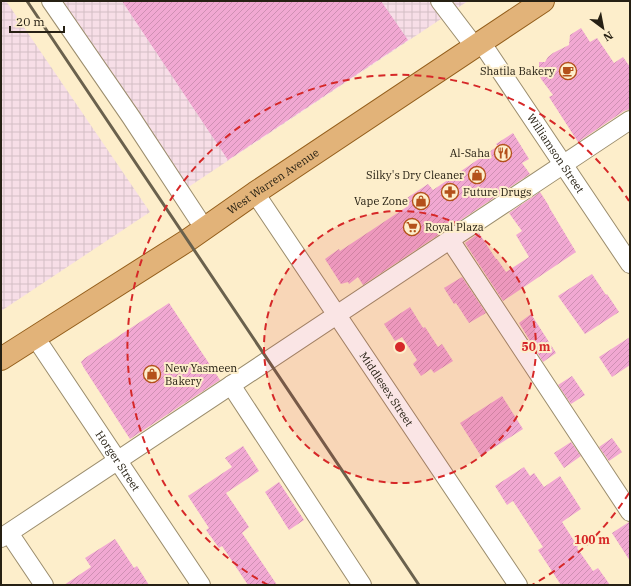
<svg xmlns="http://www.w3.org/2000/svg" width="631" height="586" font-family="'IBM Plex Serif',serif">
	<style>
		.industrial { fill: url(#industrial-grid) }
		.building { fill: url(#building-hatch) }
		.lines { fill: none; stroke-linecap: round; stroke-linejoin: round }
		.minor-casing { stroke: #9b8d6d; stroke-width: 20 }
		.major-casing { stroke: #945e1b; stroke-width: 24 }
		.minor { stroke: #fff; stroke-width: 18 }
		.major { stroke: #e2b379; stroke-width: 22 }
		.rail { stroke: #6a614d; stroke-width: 3 }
		.ring { fill: none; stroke: #d62828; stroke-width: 2; stroke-dasharray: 7 5 }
		.labels { text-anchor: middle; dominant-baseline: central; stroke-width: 4; stroke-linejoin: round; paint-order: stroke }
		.poi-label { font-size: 11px; fill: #262013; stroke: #fdeecb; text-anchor: end }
		.street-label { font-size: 11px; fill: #262013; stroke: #fdeecb }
		.centre { fill: #d62828; stroke: #fdeecb; stroke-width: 2 }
		.ring-label { font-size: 12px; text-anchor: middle; font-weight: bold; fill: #d62828; stroke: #fdeecb; stroke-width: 4; stroke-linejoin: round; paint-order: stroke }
	</style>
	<defs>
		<pattern id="industrial-grid" width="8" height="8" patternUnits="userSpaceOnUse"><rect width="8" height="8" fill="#f7dee7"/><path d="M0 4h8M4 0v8" fill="none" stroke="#d4bec5"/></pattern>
		<pattern id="building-hatch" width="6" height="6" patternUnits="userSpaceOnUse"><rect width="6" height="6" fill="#f1a8d2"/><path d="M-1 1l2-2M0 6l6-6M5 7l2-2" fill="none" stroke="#ce90b3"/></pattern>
	</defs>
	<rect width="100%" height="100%" fill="#fdeecb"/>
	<path class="industrial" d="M1 1H6L150 212 1 311Z
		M50 1H468L178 194Z"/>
	<path class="building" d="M122 1H381L408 40 228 160Z
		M581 28 590 42 597 38 614 63 623 57 630 67V109L624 111 578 142 549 97 553 95 541 79 539 72V62H545L548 57 553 53 569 45 570 35Z
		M513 133 529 159 522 163 530 174 363 285 358 277 349 284 348 282 341 284 325 259 339 249 340 251 408 206 404 200 428 184 433 190 498 146 496 144Z
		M540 192 549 206V207L576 252 503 301 465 243 479 233 496 259H497L506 272 529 257 516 235 522 231 509 213Z
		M592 274 606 295 607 294 619 312 585 334 558 296Z
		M462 277 486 313 469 323 456 303 454 304 444 288Z
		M169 303 220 380 130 439 84 368 81 362 85 358Z
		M410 307 423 328 425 327 438 347 442 344 453 361 434 373 431 369 421 376 413 364 417 360 402 337 395 341 384 324Z
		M531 314 556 353 543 362 519 323Z
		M630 337V365L612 377 599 357Z
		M572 376 585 395 571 404 558 385Z
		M502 396 523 429 481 456 460 423Z
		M612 438 622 452 609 461 599 447Z
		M571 442 581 456 564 468 554 453Z
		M243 446 259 471 226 493 249 527 242 533 277 585H248L222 546 219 548 206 530 209 528 188 496 232 467 225 458Z
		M524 467 530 476 534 473 544 487 560 476 581 509 562 522 578 547 577 548 593 571 598 568 610 585H561L538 550 543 547 513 501 507 505 495 486Z
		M279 482 304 520 289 530 265 492Z
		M629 522H630V561L612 533Z
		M115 539 134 568 137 566 149 585H64L91 567 85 558Z"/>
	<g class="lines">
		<g class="minor-casing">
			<g id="minor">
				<path d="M51 1 131 117 204 228"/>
				<path d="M440 1 475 47"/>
				<path id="s1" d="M481 42 630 264"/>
				<path id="s2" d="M255 193 518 585"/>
				<path d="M450 240 630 512"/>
				<path id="s3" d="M35 337 201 585"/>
				<path d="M231 385 362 585"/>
				<path d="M9 533 44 585"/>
				<path d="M1 538 630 120"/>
			</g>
		</g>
		<g class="major-casing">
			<g id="major">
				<path id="s4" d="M1 359 188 240 255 193 543 1"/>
			</g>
		</g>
		<use href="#minor" class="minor"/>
		<use href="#major" class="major"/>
		<path class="rail" d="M27 1 419 585"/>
	</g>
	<circle cx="400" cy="347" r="136" fill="#d62828" fill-opacity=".12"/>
	<g class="ring">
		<circle cx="400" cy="347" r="136"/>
		<path d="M629 493A272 272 0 0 1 532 585M268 585A272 272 0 1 1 629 201"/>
	</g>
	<defs>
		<g id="cafe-ring" transform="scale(0.9)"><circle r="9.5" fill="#fdeecb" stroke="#b4511b" stroke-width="1.5"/><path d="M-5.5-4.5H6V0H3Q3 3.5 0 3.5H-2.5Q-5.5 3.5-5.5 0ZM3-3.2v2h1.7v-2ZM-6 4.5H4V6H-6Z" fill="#b4511b"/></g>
		<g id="restaurant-ring" transform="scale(0.9)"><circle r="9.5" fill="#fdeecb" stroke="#b4511b" stroke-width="1.5"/><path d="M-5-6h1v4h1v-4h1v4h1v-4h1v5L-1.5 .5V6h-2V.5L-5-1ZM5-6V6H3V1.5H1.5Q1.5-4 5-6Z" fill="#b4511b"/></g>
		<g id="shop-ring" transform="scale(0.9)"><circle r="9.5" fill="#fdeecb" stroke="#b4511b" stroke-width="1.5"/><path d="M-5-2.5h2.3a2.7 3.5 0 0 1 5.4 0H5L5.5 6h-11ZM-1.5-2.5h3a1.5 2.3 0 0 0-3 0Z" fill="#b4511b"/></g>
		<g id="pharmacy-ring" transform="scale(0.9)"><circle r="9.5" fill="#fdeecb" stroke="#b4511b" stroke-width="1.5"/><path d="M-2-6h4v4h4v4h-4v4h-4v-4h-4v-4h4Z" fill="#b4511b"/></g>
		<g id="supermarket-ring" transform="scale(0.9)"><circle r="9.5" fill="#fdeecb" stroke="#b4511b" stroke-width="1.5"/><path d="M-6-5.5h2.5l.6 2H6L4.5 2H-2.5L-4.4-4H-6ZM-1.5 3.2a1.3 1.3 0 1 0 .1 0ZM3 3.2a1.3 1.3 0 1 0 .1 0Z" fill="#b4511b"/></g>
	</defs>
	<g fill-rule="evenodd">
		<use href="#cafe-ring" x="568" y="71"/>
		<use href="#restaurant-ring" x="503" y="153"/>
		<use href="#shop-ring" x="477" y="175"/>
		<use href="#pharmacy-ring" x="450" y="192"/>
		<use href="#shop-ring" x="421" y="201"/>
		<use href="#supermarket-ring" x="412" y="227"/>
		<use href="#shop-ring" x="152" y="374"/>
	</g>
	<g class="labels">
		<g class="poi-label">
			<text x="555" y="71">Shatila Bakery</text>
			<text x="490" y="153">Al-Saha</text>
			<text x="464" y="175">Silky's Dry Cleaner</text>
			<text x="463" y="192" text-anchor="start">Future Drugs</text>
			<text x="408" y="201">Vape Zone</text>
			<text x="425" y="227" text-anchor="start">Royal Plaza</text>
			<text x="165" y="368" text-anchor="start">New Yasmeen<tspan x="165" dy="13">Bakery</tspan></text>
		</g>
		<g class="street-label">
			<text stroke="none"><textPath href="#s1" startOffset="134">Williamson Street</textPath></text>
			<text stroke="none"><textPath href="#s4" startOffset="325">West Warren Avenue</textPath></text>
			<text stroke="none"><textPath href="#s2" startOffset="236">Middlesex Street</textPath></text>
			<text stroke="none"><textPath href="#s3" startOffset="149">Horger Street</textPath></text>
		</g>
	</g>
	<circle cx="400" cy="347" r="6" class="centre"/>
	<g class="ring-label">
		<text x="536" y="351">50 m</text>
		<text x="592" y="544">100 m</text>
	</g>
	<rect width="631" height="586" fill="none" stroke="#262013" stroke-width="4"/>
	<g transform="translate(603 28) rotate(148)" stroke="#fdeecb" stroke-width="3" paint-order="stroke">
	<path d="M0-3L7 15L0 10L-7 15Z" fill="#262013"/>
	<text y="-6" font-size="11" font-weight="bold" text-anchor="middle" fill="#262013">N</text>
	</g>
	<path d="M10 26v6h54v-6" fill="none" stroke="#262013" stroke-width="2"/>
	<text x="16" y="26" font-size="12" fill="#262013" stroke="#fdeecb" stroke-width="3" paint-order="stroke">20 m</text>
</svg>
